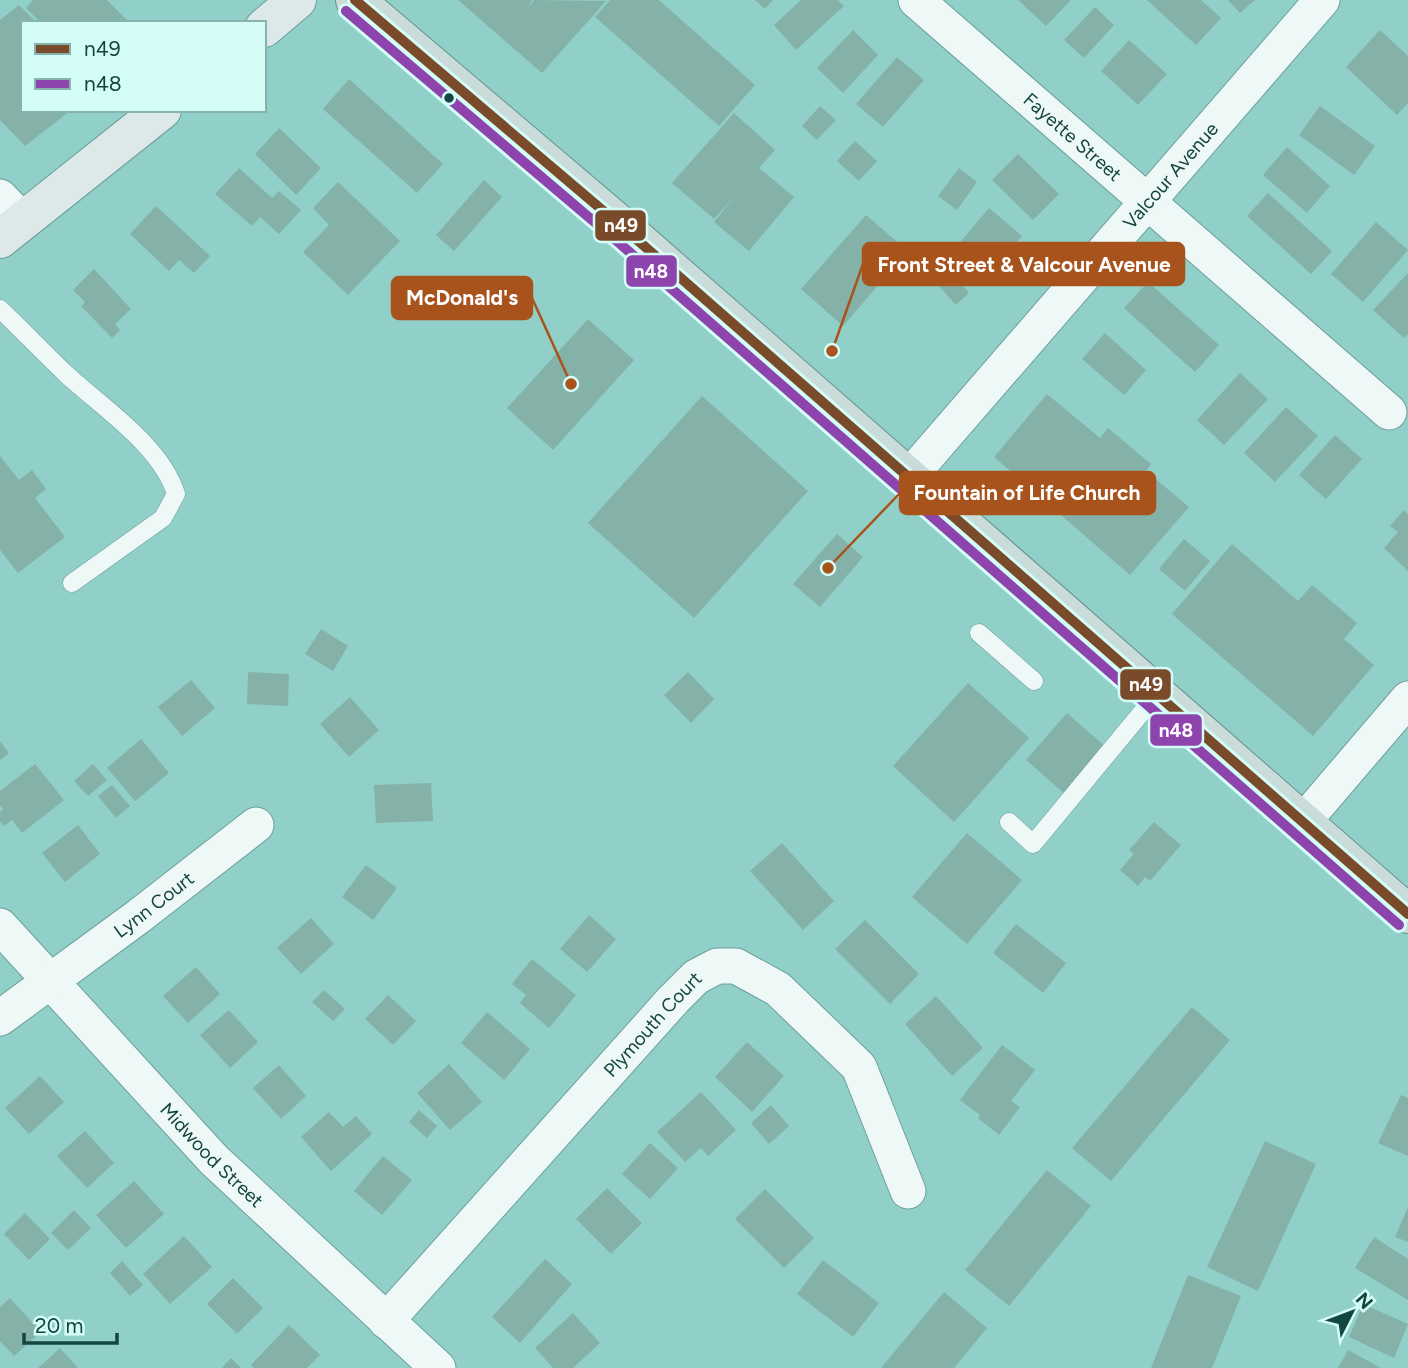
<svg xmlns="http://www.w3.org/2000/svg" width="1408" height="1368" font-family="Figtree,sans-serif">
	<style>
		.building { fill: #84b2a9 }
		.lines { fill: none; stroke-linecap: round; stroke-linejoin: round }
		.lane-casing { stroke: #6ca09c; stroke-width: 19 }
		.street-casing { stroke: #6ca09c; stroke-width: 37 }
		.secondary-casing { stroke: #6ca09c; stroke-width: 40 }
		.primary-casing { stroke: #64928e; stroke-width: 40 }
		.lane { stroke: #eef8f7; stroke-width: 18 }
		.street { stroke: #eef8f7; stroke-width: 35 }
		.secondary { stroke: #dde9e8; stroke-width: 38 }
		.primary { stroke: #cadcda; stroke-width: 38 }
		.bus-1-casing { stroke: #d4fdf8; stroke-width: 16 }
		.bus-2-casing { stroke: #d4fdf8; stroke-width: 16 }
		.bus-1 { stroke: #7a4b2a; stroke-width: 10 }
		.bus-2 { stroke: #8e44ad; stroke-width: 10 }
		.bus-dot { fill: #134541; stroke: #d4fdf8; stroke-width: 2.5 }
		.labels { text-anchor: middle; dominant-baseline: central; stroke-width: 7; stroke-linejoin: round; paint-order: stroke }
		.street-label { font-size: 19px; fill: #134541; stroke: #d4fdf8 }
		.leader { fill: none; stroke: #a8531c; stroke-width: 2.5 }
		.callout-dot { fill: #a8531c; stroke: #d4fdf8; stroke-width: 2.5 }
		.callout { fill: #a8531c; stroke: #a8531c; stroke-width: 2.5 }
		.callout-label { font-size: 21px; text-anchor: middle; font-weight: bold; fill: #fff }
		.line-badge { stroke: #d4fdf8; stroke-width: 2.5 }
		.badge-label { font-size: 19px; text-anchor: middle; font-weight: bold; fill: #fff }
	</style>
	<rect width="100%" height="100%" fill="#91cfc9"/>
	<path class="building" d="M33 0H107L130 23H41L26 8Z
		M458 0H532L528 7 534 0 606 1 542 73Z
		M610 0H659L755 85 719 126 595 17Z
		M755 0H773L765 9Z
		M801 0H838L844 6 796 50 774 25Z
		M1018 0H1071L1046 26Z
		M1147 0H1201L1221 18 1196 45Z
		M1228 0H1255L1240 13Z
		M19 5 37 23H23V110H71L25 146 0 120V20Z
		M1095 7 1114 25 1084 58 1064 40Z
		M853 30 878 55 843 93 817 68Z
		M1380 30 1408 56V103L1397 115 1346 67Z
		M1129 40 1167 74 1138 105 1101 71Z
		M897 57 924 80 883 127 856 104Z
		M349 79 443 164 417 193 323 109Z
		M820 106 836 120 817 140 802 126Z
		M1320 106 1375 146 1354 175 1299 135Z
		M734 113 775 150 759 168 794 197 749 251 714 222 735 196 714 219 672 183Z
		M279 128 321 168 296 195 255 154Z
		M855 141 877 161 859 181 837 161Z
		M1287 147 1330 186 1307 213 1263 175Z
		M1018 154 1059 194 1033 220 992 180Z
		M239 168 272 198 279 191 301 210 279 234 260 217 252 226 215 194Z
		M959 168 977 182 957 210 938 196Z
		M484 180 502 197 454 251 436 235Z
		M338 182 400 241 348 295 303 252 329 225 313 208Z
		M1268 193 1332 251 1311 274 1247 216Z
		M156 206 210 256 194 273 179 260 169 271 130 234Z
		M989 208 1022 236 981 283 949 255Z
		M866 215 908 251 843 326 801 289Z
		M1376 222 1408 250 1363 302 1331 274Z
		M94 269 131 309 115 324 120 330 112 338 81 306 85 302 73 290Z
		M947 269 969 293 956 305 934 281Z
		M1408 273V334L1404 338 1373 310Z
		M1148 282 1219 345 1195 372 1124 308Z
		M588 319 634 360 553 450 507 408Z
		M1105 333 1146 370 1124 395 1082 359Z
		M1240 373 1268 399 1224 445 1197 420Z
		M1047 394 1100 438 1108 428 1151 464 1146 471 1189 507 1130 575 994 457Z
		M702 396 808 491 694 618 588 523Z
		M1286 407 1318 436 1275 482 1244 453Z
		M1335 435 1362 459 1326 499 1299 475Z
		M0 456 19 480 32 470 46 489 35 498 65 537 18 573 0 550Z
		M1404 510 1408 514V571L1384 548 1398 532 1390 526Z
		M837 534 863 557 820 607 793 584Z
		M1184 539 1210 561 1185 591 1159 569Z
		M1232 544 1298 601 1312 585 1357 623 1344 639 1374 665 1313 736 1172 614Z
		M321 629 348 646 333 671 305 654Z
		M248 672 289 674 288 706 247 704Z
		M688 672 714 699 691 723 664 695Z
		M191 680 215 708 182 736 158 707Z
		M968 683 1029 738 954 822 893 766Z
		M350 697 379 730 349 757 320 724Z
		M1067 713 1107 748 1066 795 1026 760Z
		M141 739 169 773 135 801 107 768Z
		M0 741 9 753 0 760Z
		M35 764 64 800 22 833 12 820 4 826 0 821V812L3 809 0 805V791Z
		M93 764 107 780 88 796 74 781Z
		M431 783 433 821 376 823 374 785Z
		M112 785 130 806 116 818 98 796Z
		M1154 822 1181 845 1150 881 1145 877 1138 886 1120 870 1134 854 1129 850Z
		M78 825 100 854 65 882 42 853Z
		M967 833 1022 880 967 944 912 897Z
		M782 843 834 901 803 930 750 871Z
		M366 865 397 888 373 920 342 897Z
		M589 915 616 939 587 972 560 949Z
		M311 918 334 944 301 974 277 948Z
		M865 920 919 974 890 1004 835 949Z
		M1016 924 1066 963 1043 993 993 953Z
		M532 959 576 995 549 1028 520 1003 526 995 512 984Z
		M196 967 220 994 188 1023 163 996Z
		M324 990 345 1009 333 1021 312 1002Z
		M388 995 416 1021 393 1045 365 1019Z
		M936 996 983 1048 952 1076 905 1024Z
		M1192 1007 1230 1040 1111 1181 1072 1148Z
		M229 1010 258 1042 230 1068 200 1035Z
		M487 1012 530 1049 504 1080 461 1043Z
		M747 1042 784 1076 752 1112 715 1077Z
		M1002 1045 1035 1070 1011 1101 1020 1107 999 1135 978 1118 980 1115 960 1100Z
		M449 1064 482 1102 450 1130 417 1093Z
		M279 1065 306 1096 281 1119 253 1088Z
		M40 1076 64 1102 29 1134 5 1108Z
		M701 1092 736 1130 708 1156 701 1148 685 1162 657 1132Z
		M1401 1095 1408 1098V1156L1378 1143Z
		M771 1105 789 1126 769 1144 751 1123Z
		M419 1110 437 1126 427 1138 409 1122Z
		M329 1112 343 1127 356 1116 372 1134 331 1171 301 1137Z
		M85 1131 114 1163 87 1188 57 1156Z
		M1265 1141 1316 1164 1258 1291 1207 1267Z
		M650 1143 678 1168 650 1199 622 1174Z
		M383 1156 412 1180 382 1215 354 1191Z
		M1047 1170 1091 1206 1009 1306 965 1270Z
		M134 1181 164 1214 126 1248 96 1215Z
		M607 1188 642 1223 611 1254 576 1219Z
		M765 1189 814 1238 784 1268 735 1219Z
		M1408 1207V1242L1395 1237Z
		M74 1210 91 1228 68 1250 51 1233Z
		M25 1213 50 1239 29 1260 4 1234Z
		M184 1236 212 1267 170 1304 143 1274Z
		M1374 1237 1408 1259V1300L1355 1268Z
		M545 1259 572 1284 520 1343 492 1317Z
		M823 1260 879 1303 853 1337 797 1294Z
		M122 1261 143 1285 130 1296 110 1273Z
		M1188 1275 1241 1296 1212 1368H1151Z
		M233 1278 263 1308 237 1334 207 1304Z
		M944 1292 987 1328 954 1368H881Z
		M10 1298 41 1332 14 1356 0 1341V1307Z
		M1363 1304 1408 1324 1394 1358 1349 1337Z
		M573 1313 600 1343 573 1368H553L535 1348Z
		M289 1325 320 1355 307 1368H254L251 1365Z
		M60 1348 78 1368H38Z
		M1348 1350 1381 1368H1338Z
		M231 1358 241 1368H222Z"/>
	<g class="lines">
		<g class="lane-casing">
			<path id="lane" d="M0 309C22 330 43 352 65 373 101 407 161 445 176 494L163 518 72 583
				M979 633 1034 681
				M1009 822 1033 844 1157 694"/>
		</g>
		<g class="street-casing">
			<g id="street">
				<path id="s1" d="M916 0 1389 412"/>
				<path d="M0 197 23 221"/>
				<path id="s2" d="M909 477 1322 0"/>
				<path d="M1303 822 1408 699"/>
				<path id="s3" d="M0 926 214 1160 438 1368"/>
				<path id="s4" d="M0 1018 139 916 256 825"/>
				<path id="s5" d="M386 1321 673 1000 696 977 717 966H736L778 989 859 1067 908 1191"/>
			</g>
		</g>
		<g class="secondary-casing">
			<path id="secondary" d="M264 28 297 0
				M0 239 162 110"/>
		</g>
		<g class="primary-casing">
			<path id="primary" d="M355 0 627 231 1408 914"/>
		</g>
		<use href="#lane" class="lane"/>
		<use href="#street" class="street"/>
		<use href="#secondary" class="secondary"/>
		<use href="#primary" class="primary"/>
		<g class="bus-1-casing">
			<path id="bus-1" d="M355 0 627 231 1408 914"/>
		</g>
		<g class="bus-2-casing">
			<path id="bus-2" d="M346 11 618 242 1399 925"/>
		</g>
		<use href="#bus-1" class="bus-1"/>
		<use href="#bus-2" class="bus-2"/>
	</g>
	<circle class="bus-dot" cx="449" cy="98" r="6"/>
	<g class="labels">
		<g class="street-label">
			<text stroke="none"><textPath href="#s1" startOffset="208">Fayette Street</textPath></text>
			<text stroke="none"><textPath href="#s2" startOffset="399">Valcour Avenue</textPath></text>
			<text stroke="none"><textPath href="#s4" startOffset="191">Lynn Court</textPath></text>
			<text stroke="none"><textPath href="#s5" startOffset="399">Plymouth Court</textPath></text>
			<text stroke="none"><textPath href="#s3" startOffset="312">Midwood Street</textPath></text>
		</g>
	</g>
	<path class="leader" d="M832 351L863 264M571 384L532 298M828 568L900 493"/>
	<g class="callout-dot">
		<circle cx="832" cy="351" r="7"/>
		<circle cx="571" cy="384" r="7"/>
		<circle cx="828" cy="568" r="7"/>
	</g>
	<g class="callout">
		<rect x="863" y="243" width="321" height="42" rx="7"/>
		<rect x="392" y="277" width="140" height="42" rx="7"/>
		<rect x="900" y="472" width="255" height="42" rx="7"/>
	</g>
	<g class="callout-label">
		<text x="1024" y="272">Front Street &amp; Valcour Avenue</text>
		<text x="462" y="305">McDonald's</text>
		<text x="1027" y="500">Fountain of Life Church</text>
	</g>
	<g class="line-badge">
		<rect x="594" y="209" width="53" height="33" rx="7" fill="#7a4b2a"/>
		<rect x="625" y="254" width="53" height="34" rx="7" fill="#8e44ad"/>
		<rect x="1119" y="668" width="53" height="33" rx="7" fill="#7a4b2a"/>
		<rect x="1149" y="713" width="54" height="34" rx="7" fill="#8e44ad"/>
	</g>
	<g class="badge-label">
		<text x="621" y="232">n49</text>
		<text x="651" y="278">n48</text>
		<text x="1146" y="691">n49</text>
		<text x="1176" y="737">n48</text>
	</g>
	<rect x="21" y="21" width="245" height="91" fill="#d4fdf8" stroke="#87b3af" stroke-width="2"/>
	<rect x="35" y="44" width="35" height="10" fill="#7a4b2a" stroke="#87b3af" stroke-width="2"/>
	<text x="84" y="56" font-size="21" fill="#134541">n49</text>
	<rect x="35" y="79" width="35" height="10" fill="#8e44ad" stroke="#87b3af" stroke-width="2"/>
	<text x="84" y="91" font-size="21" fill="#134541">n48</text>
	<g transform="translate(1352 1312) rotate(48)" stroke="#d4fdf8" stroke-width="5" paint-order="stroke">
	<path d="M0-5L12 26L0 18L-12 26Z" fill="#134541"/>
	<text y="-10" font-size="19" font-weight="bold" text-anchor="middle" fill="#134541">N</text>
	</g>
	<path d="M24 1333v10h93v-10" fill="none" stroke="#134541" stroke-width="3.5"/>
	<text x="35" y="1333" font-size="21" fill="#134541" stroke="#d4fdf8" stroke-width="5" paint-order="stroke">20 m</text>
</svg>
